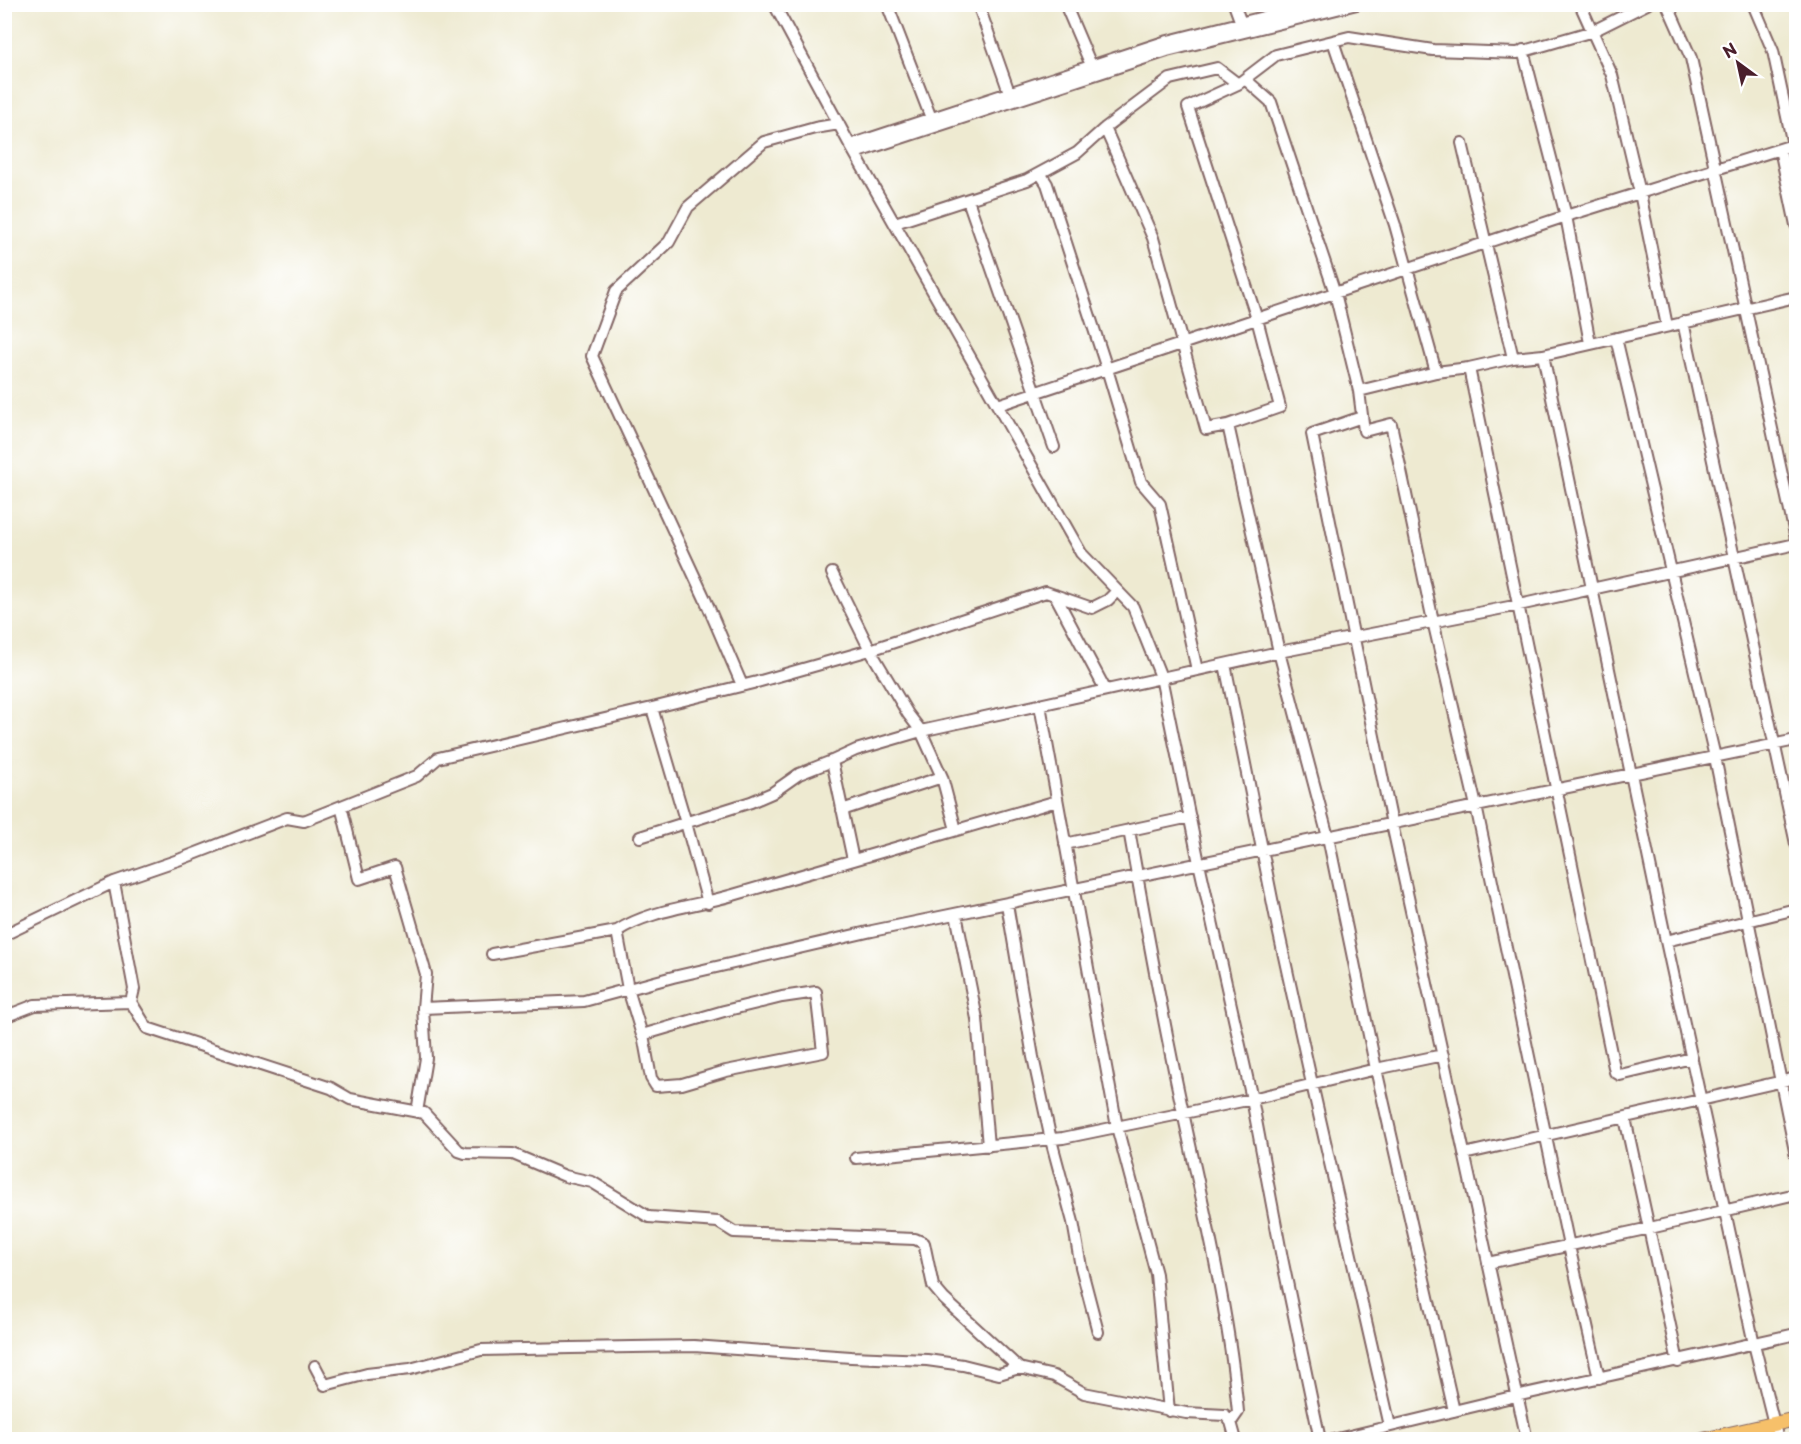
<svg xmlns="http://www.w3.org/2000/svg" width="1801" height="1444" font-family="'Playpen Sans',sans-serif">
	<style>
		.lines { fill: none; stroke-linecap: round; stroke-linejoin: round }
		.minor-casing { stroke: #836665; stroke-width: 14 }
		.major-casing { stroke: #836665; stroke-width: 16 }
		.minor { stroke: #fff; stroke-width: 10 }
		.major { stroke: #f6c06b; stroke-width: 14 }
	</style>
	<rect width="100%" height="100%" fill="#fff"/>
	<filter id="ink" filterUnits="userSpaceOnUse"><feTurbulence type="fractalNoise" baseFrequency=".0167" numOctaves="2"/><feDisplacementMap in="SourceGraphic" scale="12" xChannelSelector="R" yChannelSelector="G"/><feConvolveMatrix kernelMatrix="1 2 1 2 8 2 1 2 1" color-interpolation-filters="sRGB"/></filter>
	<filter id="wash" filterUnits="userSpaceOnUse"><feTurbulence type="fractalNoise" baseFrequency=".008" numOctaves="4" result="noise"/><feDisplacementMap in="SourceGraphic" scale="24" xChannelSelector="R" yChannelSelector="G"/><feGaussianBlur stdDeviation="1.35" result="paint"/><feColorMatrix in="noise" values="0 0 0 0 0 0 0 0 0 0 0 0 0 0 0 0 0 1.4 0 .05"/><feComposite in="paint" operator="in"/></filter>
	<g filter="url(#wash)">
		<rect width="100%" height="100%" fill="#eeead1"/>
	</g>
	<g filter="url(#ink)">
		<g class="lines">
			<g class="minor-casing">
				<path id="minor" d="M774 4 850 145 1081 553 1133 607 1161 677 1199 863 1252 1099 1282 1258 1320 1440
					M887 4 931 118
					M978 4 1009 92
					M1065 4 1091 65
					M1234 4 1241 23
					M1580 4 1612 75 1640 193 1667 326
					M1667 4 1691 58 1796 539
					M1753 4 1773 51 1793 145
					M1333 41 1395 225 1436 372
					M1523 50 1566 216 1590 343
					M1245 79 1271 102 1335 293 1359 391 1364 431 1391 424 1433 621 1476 806 1569 1246 1599 1378
					M1105 128 1153 238 1206 429 1228 425 1279 652 1328 837 1376 1069 1454 1411
					M1462 143 1513 358
					M850 145 1164 42 1316 4
					M1780 149 1796 225
					M855 153 1167 51 1357 4
					M1040 173 1047 184 1107 369 1141 482 1160 504 1197 670
					M968 200 1054 447
					M895 223 1027 180 1077 153 1105 128 1170 79 1217 68 1238 84 1276 55 1349 37 1433 50 1517 53 1593 31 1647 4
					M1683 322 1796 844
					M1616 338 1715 757 1796 1156
					M1543 355 1666 941 1754 1344 1778 1440
					M1469 368 1615 1072 1620 1075 1692 1058
					M1359 391 1436 372 1469 368 1513 358 1543 355 1796 297
					M998 405 1566 216 1796 144
					M1362 417 1312 434 1392 824 1527 1440
					M1228 425 1280 407 1257 319 1188 107 1238 84
					M832 573 870 650 908 714 921 731 942 777 956 830
					M1055 595 1105 689
					M1225 664 1278 929 1312 1084 1390 1426
					M742 685 705 599 592 356 616 291 669 242 688 207 764 142 815 128 839 124
					M1040 705 1117 1127 1156 1274 1169 1411
					M652 708 686 823 708 903
					M832 761 853 860
					M341 806 359 879 395 867 426 974 423 1008 426 1058 417 1112
					M842 810 942 777
					M1129 830C1146 926 1163 1022 1184 1117 1205 1215 1229 1312 1238 1412L1231 1422
					M640 837 751 802 772 793 799 774 832 761 856 750 921 731 1279 652 1519 605 1796 544
					M1065 844 1190 817
					M114 882 134 989 131 1002
					M1007 904 1033 1057 1051 1140 1073 1222 1081 1267 1098 1332
					M956 914 977 1019 988 1146
					M617 931 628 989 642 1035 724 1011 782 997 816 992 823 1052 726 1071 682 1084 656 1086 651 1078 643 1035
					M4 935 114 882 181 859 287 818 304 821 417 776 438 758 652 708 757 682 870 650 1046 592 1092 608 1108 600 1117 591
					M1666 941 1796 909
					M492 954 617 931C649 910 696 906 733 895 841 864 949 832 1057 801
					M423 1008 584 1001 673 977 872 931 1796 740
					M4 1017 35 1005 131 1002 147 1028 331 1088 350 1099 424 1113 459 1151 465 1153 513 1154 565 1176 592 1182 649 1217 718 1222 734 1232 915 1239 924 1243 933 1286 944 1299 1019 1368 1054 1376 1084 1393 1186 1413 1225 1415 1231 1422 1236 1440
					M1625 1118 1678 1362
					M1464 1154 1796 1078
					M856 1158 1063 1138 1252 1099 1376 1069 1443 1055
					M1488 1263 1650 1228 1796 1194
					M315 1366 325 1385 367 1374 410 1369 481 1350 571 1348 694 1346 851 1357 927 1360 963 1365 999 1374 1019 1368
					M1333 1440 1516 1396 1796 1334"/>
			</g>
			<g class="major-casing">
				<path id="major" d="M1703 1440 1796 1419"/>
			</g>
			<use href="#minor" class="minor"/>
			<use href="#major" class="major"/>
		</g>
	</g>
	<rect width="1801" height="1444" fill="none" stroke="#fff" stroke-width="24"/>
	<g transform="translate(1738 63) rotate(327)" stroke="#ffffff" stroke-width="4.5" paint-order="stroke">
	<path d="M0-4.5L10 22L0 15L-10 22Z" fill="#4a1f2b"/>
	<text y="-9" font-size="16" font-weight="bold" text-anchor="middle" fill="#4a1f2b">N</text>
	</g>
</svg>
